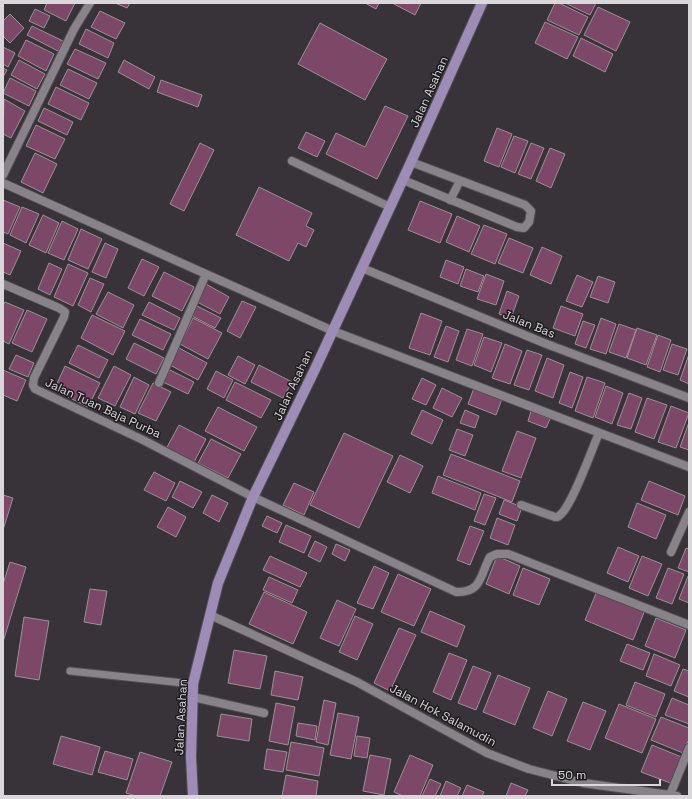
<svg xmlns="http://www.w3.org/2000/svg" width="692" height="799" font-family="'Space Grotesk',sans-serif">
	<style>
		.building { fill: #7d4767; stroke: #999195 }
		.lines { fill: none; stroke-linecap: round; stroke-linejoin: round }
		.service-casing { stroke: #534f54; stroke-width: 9 }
		.minor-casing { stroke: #534f54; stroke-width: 10 }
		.primary-casing { stroke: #534f54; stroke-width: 12 }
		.service { stroke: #888389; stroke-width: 7 }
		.minor { stroke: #888389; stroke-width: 8 }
		.primary { stroke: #9c8cb6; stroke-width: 10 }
		.labels { text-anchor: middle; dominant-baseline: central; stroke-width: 3; stroke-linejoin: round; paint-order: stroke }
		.street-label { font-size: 12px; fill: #dad7db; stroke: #1d1b1e }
	</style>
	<rect width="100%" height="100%" fill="#373338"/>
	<path class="building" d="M47 3H75L66 21 44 10Z
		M115 3H130L127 8Z
		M365 3H379L376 9Z
		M392 3H421L415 15Z
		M555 3H559L588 17 579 35 547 20Z
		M565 3H596L590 15Z
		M598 7 630 22 616 51 584 35Z
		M35 9 50 16 44 28 29 21Z
		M100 11 125 23 116 39 91 27Z
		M10 14 24 28 10 43 3 36V21Z
		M545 22 578 37 567 59 535 43Z
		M320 23 387 59 365 100 298 64Z
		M32 26 63 41 58 51 27 35Z
		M86 29 114 43 108 58 79 44Z
		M581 38 613 54 605 72 573 56Z
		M26 40 54 54 46 71 18 56Z
		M3 47 15 53 8 67 3 64Z
		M75 49 106 63 98 79 67 64Z
		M19 60 45 74 37 89 11 75Z
		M124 60 155 77 149 89 118 72Z
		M3 68 7 70 3 77Z
		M68 69 97 83 89 99 60 85Z
		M10 78 36 91 29 106 3 93Z
		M161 80 202 95 198 107 157 92Z
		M56 87 89 103 81 120 48 104Z
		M4 99 25 111 11 138 3 134Z
		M385 106 408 116 377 179 326 154 336 133 365 147Z
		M44 108 73 122 67 135 38 121Z
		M36 125 65 139 55 159 26 146Z
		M497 128 512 134 499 167 484 161Z
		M306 132 325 141 317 157 298 148Z
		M514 136 528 141 515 173 501 167Z
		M200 143 214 150 184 211 170 204Z
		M531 143 544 148 531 179 518 174Z
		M550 148 565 154 551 188 536 181Z
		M35 153 57 164 43 193 21 182Z
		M259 187 312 213 306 226 314 230 306 247 298 243 289 261 236 235Z
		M3 200 20 207 8 234 3 232Z
		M420 201 452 214 440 243 408 230Z
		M22 207 39 214 26 243 10 235Z
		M43 215 59 223 46 253 29 245Z
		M457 216 480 226 469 252 446 242Z
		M62 221 78 229 64 260 48 253Z
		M484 225 507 234 495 264 471 254Z
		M81 229 102 239 88 269 68 260Z
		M509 238 533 248 523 273 498 263Z
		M3 243 21 251 10 275 3 272Z
		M105 243 118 249 106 278 92 272Z
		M542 247 562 256 551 284 530 275Z
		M142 259 159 267 144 296 128 288Z
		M446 260 464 267 458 284 440 277Z
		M49 263 62 269 50 295 38 289Z
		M68 264 88 273 73 306 54 297Z
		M466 269 484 276 478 292 460 286Z
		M164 272 194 287 182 311 152 296Z
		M486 274 504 281 496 305 477 299Z
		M577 275 593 282 582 307 566 301Z
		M598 276 615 282 608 303 590 297Z
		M90 278 104 284 91 312 78 305Z
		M206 284 229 297 220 314 197 302Z
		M507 291 519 296 511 318 499 314Z
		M108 292 134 305 123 328 96 314Z
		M242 301 256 307 240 338 227 331Z
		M5 302 24 310 9 344 3 341V305Z
		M149 302 180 318 174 330 142 315Z
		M197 306 221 318 215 328 192 316Z
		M561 306 583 314 575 336 553 328Z
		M27 310 47 319 32 352 12 343Z
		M421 313 442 321 430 355 409 348Z
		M92 315 125 331 113 355 81 338Z
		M193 318 222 333 208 359 180 344Z
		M601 318 616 324 606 354 590 349Z
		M140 319 171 334 163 350 132 335Z
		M583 321 595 325 586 348 575 344Z
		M619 324 636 330 626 358 609 352Z
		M446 326 459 331 448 362 434 357Z
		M637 328 657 335 646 365 627 358Z
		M467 329 483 334 472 366 456 360Z
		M658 335 671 340 660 372 647 367Z
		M484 337 502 343 491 372 474 365Z
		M134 343 164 358 156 374 126 359Z
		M505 344 522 351 510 384 492 378Z
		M672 344 687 349 678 375 663 370Z
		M78 345 108 360 99 378 69 363Z
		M179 348 207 363 198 380 170 365Z
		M527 350 542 355 529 390 514 385Z
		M689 354V384L680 380Z
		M16 355 34 363 28 377 9 369Z
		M238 356 255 365 245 384 228 375Z
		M547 358 564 365 553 398 535 391Z
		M259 365 292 382 283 398 251 382Z
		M65 366 100 383 88 407 54 390Z
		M114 366 131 375 115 406 98 398Z
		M3 370 26 380 17 401 3 395Z
		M170 370 194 382 188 394 163 382Z
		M216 371 233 380 224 398 207 389Z
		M570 372 583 377 572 408 559 403Z
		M134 377 149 385 135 414 120 407Z
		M587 377 605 383 593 418 575 411Z
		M422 378 436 385 426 405 412 399Z
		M235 382 271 400 261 418 226 400Z
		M153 383 171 392 156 421 138 413Z
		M606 386 623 393 612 424 595 417Z
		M442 388 462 398 452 417 433 408Z
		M474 388 502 399 496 415 468 404Z
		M629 393 642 398 631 429 617 425Z
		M647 398 667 405 654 439 635 432Z
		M671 406 689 413 676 448 658 442Z
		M218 407 257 427 244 451 205 431Z
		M422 410 443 420 432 444 411 434Z
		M465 410 479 416 475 428 460 423Z
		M531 411 550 419 546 428 528 421Z
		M689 422V450L680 447Z
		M179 425 206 439 193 464 166 449Z
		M457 429 473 435 465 456 449 450Z
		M517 431 536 438 521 478 502 471Z
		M344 433 393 456 359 528 310 505Z
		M211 439 241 454 228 478 198 463Z
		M451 454 520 481 512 502 443 475Z
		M400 455 423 466 410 493 387 482Z
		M154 472 175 483 166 501 144 490Z
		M438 476 481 493 475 510 432 493Z
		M180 481 202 492 193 508 172 497Z
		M649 481 685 496 678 515 641 500Z
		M294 483 314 492 304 515 283 505Z
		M484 494 496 498 485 525 474 521Z
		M3 495 13 498 3 530Z
		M212 495 228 503 219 522 203 513Z
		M504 500 522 507 517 521 499 514Z
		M637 503 666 515 656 539 628 527Z
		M168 507 186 517 176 537 157 527Z
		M267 516 282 523 277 533 262 526Z
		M497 518 515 525 508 545 490 538Z
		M286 525 311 536 304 553 279 542Z
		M470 526 484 531 470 565 457 560Z
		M315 541 327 547 320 562 308 556Z
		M336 544 350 550 345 561 332 554Z
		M618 547 639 556 628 582 607 573Z
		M686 548 689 549V572L678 568Z
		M270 556 307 573 300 587 263 570Z
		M497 556 520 566 509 594 486 584Z
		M642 556 662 564 648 596 629 588Z
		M10 562 26 567 3 642V584Z
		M374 566 389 573 373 609 357 603Z
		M523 568 550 579 539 605 513 595Z
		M668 568 684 574 672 604 656 598Z
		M398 574 431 589 414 626 381 612Z
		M688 576 689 577V603L679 599Z
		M269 577 298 590 292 603 263 590Z
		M90 589 107 591 101 625 84 622Z
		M597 591 645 610 633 640 585 620Z
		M264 592 307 612 293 644 249 624Z
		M337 600 356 609 339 646 320 638Z
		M430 611 465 626 457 647 421 632Z
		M355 616 373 624 357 660 339 652Z
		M24 617 49 621 39 680 15 676Z
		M656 618 686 630 675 658 645 646Z
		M399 628 416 635 390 691 374 683Z
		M627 644 650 653 643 670 620 661Z
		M234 650 267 656 260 689 228 683Z
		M449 653 467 660 451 700 433 692Z
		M654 654 680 665 671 686 646 676Z
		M473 666 491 673 476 710 458 703Z
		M683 669 689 671V697L674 691Z
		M275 671 303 677 298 700 271 695Z
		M498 675 530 688 515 725 483 712Z
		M635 682 665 694 656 717 626 705Z
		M548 691 567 699 552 736 533 728Z
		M672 698 689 705V724L665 715Z
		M324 700 336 703 328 745 316 742Z
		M583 702 606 711 590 750 567 741Z
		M276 703 295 707 288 745 269 741Z
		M619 704 656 719 642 753 605 738Z
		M338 713 359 717 351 759 330 755Z
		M221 714 252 719 249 741 217 736Z
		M661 717 689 728V739L683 753 651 740Z
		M298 723 317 726 315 740 296 736Z
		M61 736 100 747 92 775 53 764Z
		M357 736 370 738 367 758 354 756Z
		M291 742 324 748 319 776 286 770Z
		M652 745 684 758 673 784 641 772Z
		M267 749 287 752 283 772 264 769Z
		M105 751 133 759 127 780 98 772Z
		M140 752 172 762 160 796H136L126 793Z
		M370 755 391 759 384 795 363 791Z
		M410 755 433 765 420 796H403L394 792Z
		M286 775 318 781 316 796H282Z
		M430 779 441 784 435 796H422Z
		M446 781 461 788 457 796H440Z
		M511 783 528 790 525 796H506Z
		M467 785 484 792 482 796H462Z"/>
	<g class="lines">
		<g class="service-casing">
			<path id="service" d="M70 671 193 684"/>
		</g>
		<g class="minor-casing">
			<path id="minor" d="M292 161 390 207
				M3 175 74 29 90 3
				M403 180 517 227 524 228 529 222 531 211 525 205 411 162
				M3 183 333 331 689 467
				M450 200 460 181
				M362 268 544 343 689 398
				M3 284 59 308 65 312 64 317 34 378 33 385 35 389 143 440 253 497 456 592C482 593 480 575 490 557L497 554H508L689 625
				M159 383 206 274
				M521 505 555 517C558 517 558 517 560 515 572 506 592 449 599 433
				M671 552 689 512
				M210 615 357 682 487 753 529 769 583 783 677 796
				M193 697 264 713
				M670 795 689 748"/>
		</g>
		<g class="primary-casing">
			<path id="primary" d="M193 796 191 757 193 684 218 583 253 497 316 367 411 162 482 3"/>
		</g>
		<use href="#service" class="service"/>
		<use href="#minor" class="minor"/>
		<use href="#primary" class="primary"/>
	</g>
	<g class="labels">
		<g class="street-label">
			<text transform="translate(429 92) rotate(-66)">Jalan Asahan</text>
			<text transform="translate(529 324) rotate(22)">Jalan Bas</text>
			<text transform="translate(293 385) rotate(-65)">Jalan Asahan</text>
			<text transform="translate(103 408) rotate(25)">Jalan Tuan Baja Purba</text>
			<text transform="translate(443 715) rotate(28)">Jalan Hok Salamudin</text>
			<text transform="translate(181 717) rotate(-87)">Jalan Asahan</text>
		</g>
	</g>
	<rect width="692" height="799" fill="none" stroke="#dad7db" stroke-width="8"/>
	<path d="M552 779v6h108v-6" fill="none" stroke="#dad7db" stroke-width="2"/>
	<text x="558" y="779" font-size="12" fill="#dad7db" stroke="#1d1b1e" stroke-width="3" paint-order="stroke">50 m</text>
</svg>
